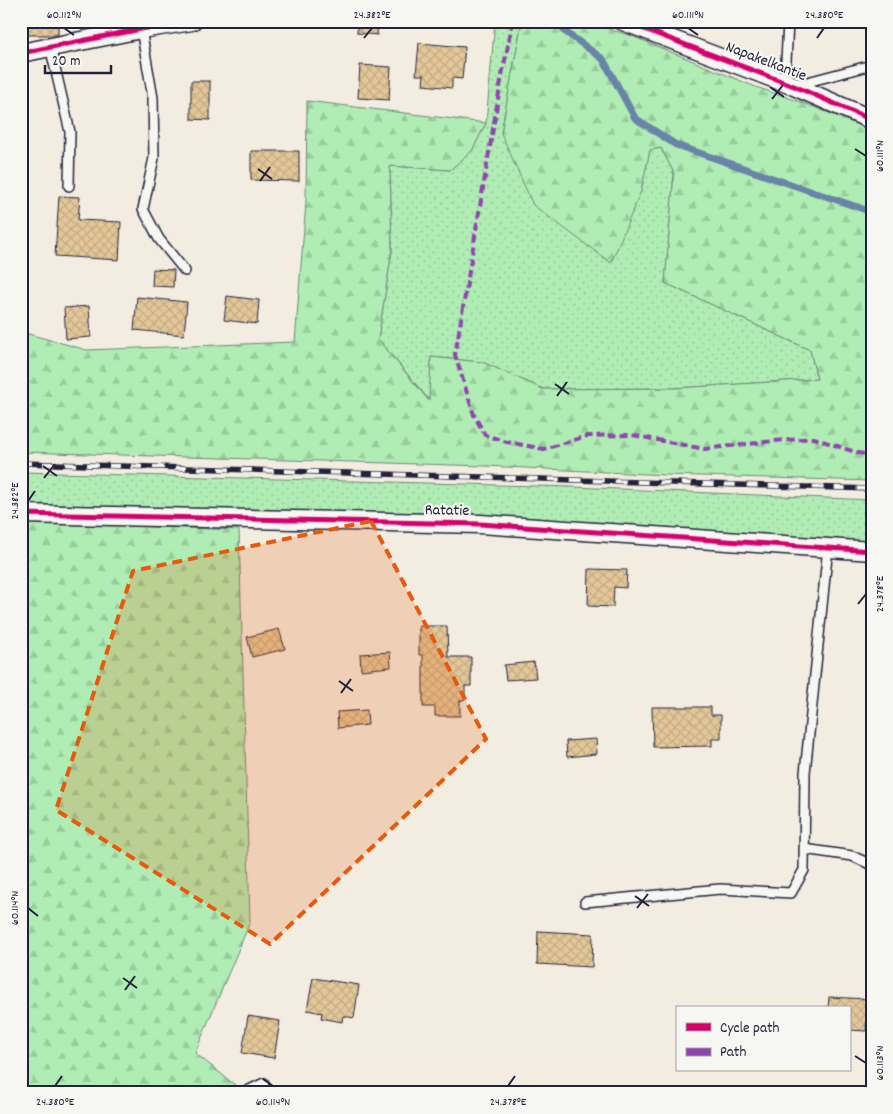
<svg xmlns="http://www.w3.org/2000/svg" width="893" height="1114" font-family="Dekko,sans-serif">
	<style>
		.grass { fill: url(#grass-dots); stroke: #698878 }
		.forest { fill: url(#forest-firs); stroke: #698878 }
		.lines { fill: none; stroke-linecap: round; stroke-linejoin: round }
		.stream { stroke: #6884a8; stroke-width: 7 }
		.building { fill: url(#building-cross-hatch); stroke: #22223b }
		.service-casing { stroke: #22223b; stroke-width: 12 }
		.minor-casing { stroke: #22223b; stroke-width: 21 }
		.service { stroke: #f6f6f2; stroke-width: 9 }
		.minor { stroke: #f6f6f2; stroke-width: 18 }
		.rail-casing { stroke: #22223b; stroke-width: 5.5 }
		.rail { stroke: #f6f6f2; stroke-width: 4; stroke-dasharray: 11; stroke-linecap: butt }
		.quiet { stroke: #8e44ad; stroke-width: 4; stroke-dasharray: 8 4; stroke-linecap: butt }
		.cycleway-casing { stroke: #f6f6f2; stroke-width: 8 }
		.cycleway { stroke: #d6006c; stroke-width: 5 }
		.marked { fill: #e8590c; fill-opacity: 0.2; stroke: #e8590c; stroke-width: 4; stroke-dasharray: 10 6; stroke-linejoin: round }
		.ticks { fill: none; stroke: #22223b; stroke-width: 2 }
		.labels { text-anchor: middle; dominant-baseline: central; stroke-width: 4.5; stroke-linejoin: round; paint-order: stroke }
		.street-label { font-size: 16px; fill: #22223b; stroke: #f6f6f2 }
		.neatline { fill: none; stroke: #22223b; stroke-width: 2 }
		.ticks-label { font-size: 12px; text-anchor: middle; fill: #22223b }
	</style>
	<defs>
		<pattern id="grass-dots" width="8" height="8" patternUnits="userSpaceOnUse" patternTransform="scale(1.25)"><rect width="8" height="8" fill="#b0edb4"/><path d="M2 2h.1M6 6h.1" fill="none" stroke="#97cb9c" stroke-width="1.8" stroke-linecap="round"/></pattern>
		<pattern id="forest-firs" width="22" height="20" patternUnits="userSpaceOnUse" patternTransform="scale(1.25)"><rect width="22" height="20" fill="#b0edb4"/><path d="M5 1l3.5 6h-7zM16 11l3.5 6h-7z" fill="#97cb9c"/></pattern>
		<pattern id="building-cross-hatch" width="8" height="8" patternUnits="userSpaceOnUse" patternTransform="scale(1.25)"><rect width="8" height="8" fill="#e4c798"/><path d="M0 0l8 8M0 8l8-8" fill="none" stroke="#c3ab84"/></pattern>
	</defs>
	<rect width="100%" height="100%" fill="#f2ede0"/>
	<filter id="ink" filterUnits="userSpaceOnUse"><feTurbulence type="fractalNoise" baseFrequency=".02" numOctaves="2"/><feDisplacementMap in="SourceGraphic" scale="10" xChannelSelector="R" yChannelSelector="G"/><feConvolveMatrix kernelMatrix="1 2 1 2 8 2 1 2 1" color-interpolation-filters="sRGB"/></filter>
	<g filter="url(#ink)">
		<path class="grass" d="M495 21H522L501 133 641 191 650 150 661 148 674 173 665 283 810 350 817 379 677 388 543 389 482 362 431 357 430 401 378 339 392 250 390 166 450 170 472 151 486 123Z
			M21 472 573 487 872 500V546L21 511Z"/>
		<path class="forest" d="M522 21H582L632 36 756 87 801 102 872 130V481L666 475 486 466 21 452V332L87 350 295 342 306 202 307 101 486 123 472 151 450 170 390 166 392 250 378 339 429 401 431 357 482 362 543 389 677 388 817 379 810 350 665 283 674 173 661 148 650 150 641 191 611 263 533 205 501 133Z
			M21 522 239 530 250 922 195 1053 245 1093H21Z"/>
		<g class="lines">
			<path class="stream" d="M561 21 564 31 603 59 635 118 676 145 872 212"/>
		</g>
		<path class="building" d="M27 21H58V35H27Z
			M358 21H378L377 35 357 33Z
			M419 43 465 47 462 79 452 78V88L423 85 424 75H416Z
			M360 65 391 67 389 100 358 98Z
			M191 81H210V120L191 119Z
			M251 151H299V181L251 180Z
			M59 196 80 197 78 220 121 222 119 260 55 256Z
			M153 269 174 270 173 287 152 286Z
			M227 296 259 300 257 324 224 320Z
			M137 297 187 302 184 335 134 330Z
			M89 306 91 337 66 339 64 308Z
			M589 569 627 570 626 588 614 587 613 607 588 606Z
			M872 616V650H870Z
			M419 626H447L448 657H471V686H465V699L460 701V716H435V707H423V655H419Z
			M279 629 285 649 252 657 247 637Z
			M390 652 391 667 361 670 360 654Z
			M534 662 536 678 506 680 504 665Z
			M652 707H711V715H721V739H712V746L653 747Z
			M367 710 368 725 338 728 337 712Z
			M596 739 597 754 567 757 566 741Z
			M538 931 593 934 592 967 537 964Z
			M313 978 359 985 354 1018 343 1016 342 1022 321 1018 322 1013 307 1010Z
			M829 997 868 999 866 1031 849 1030V1008H828Z
			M248 1016 280 1021 274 1058 242 1053Z"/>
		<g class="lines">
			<g class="service-casing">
				<path id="service" d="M141 29 153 98 154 158 143 209 159 239 185 271
					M50 46 70 132 69 186
					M785 82 788 21
					M796 85 872 65
					M804 849 852 856 872 865
					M585 902 720 889 791 893 804 870 805 773 828 547
					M243 1093 264 1083"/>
			</g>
			<g class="minor-casing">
				<path id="minor" d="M623 21 794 86 872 120
					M21 53 141 29 192 21
					M21 514 480 524 872 551"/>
			</g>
			<use href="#service" class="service"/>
			<use href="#minor" class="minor"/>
			<g class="rail-casing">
				<path id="rail" d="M21 463 872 489"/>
			</g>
			<use href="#rail" class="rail"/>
			<path class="quiet" d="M513 21 502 75 455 355 474 415 485 435 507 442 544 449 587 436 632 435 704 449 774 441 814 438 858 453 872 455"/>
			<g class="cycleway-casing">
				<path id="cycleway" d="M623 21 794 86 872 120
					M21 53 141 29 192 21
					M21 514 480 524 872 551"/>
			</g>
			<use href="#cycleway" class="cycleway"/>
		</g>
	</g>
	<path class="marked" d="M371 521 486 739 270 944 56 810 133 571Z"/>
	<path class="ticks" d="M64 28 74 35M688 28 698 35M364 38 372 28M817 38 824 28M770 87 784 97M772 99 783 85M855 149 866 156M258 169 272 179M260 181 270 167M555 384 569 394M557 396 567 382M43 466 57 476M44 478 55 464M28 501 35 491M858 604 866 594M339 681 353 691M341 693 351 679M635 896 649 906M28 908 38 916M637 908 648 894M123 978 137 988M125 990 135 976M855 1056 866 1063M263 1079 273 1086M55 1086 62 1076M508 1086 515 1076"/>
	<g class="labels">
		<g class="street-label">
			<text transform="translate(766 62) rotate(21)">Napakelkantie</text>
			<text transform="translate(447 511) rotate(1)">Ratatie</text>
		</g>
	</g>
	<rect width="893" height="1114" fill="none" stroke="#f6f6f2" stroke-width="55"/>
	<rect x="676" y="1006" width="175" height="65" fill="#f6f6f2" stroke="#a1a1a9"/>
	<rect x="686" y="1023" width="25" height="8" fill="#d6006c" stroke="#a1a1a9"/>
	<text x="720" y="1032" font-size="15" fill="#22223b">Cycle path</text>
	<rect x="686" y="1048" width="25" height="8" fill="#8e44ad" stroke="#a1a1a9"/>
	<text x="720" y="1056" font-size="15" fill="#22223b">Path</text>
	<path d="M45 65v8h66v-8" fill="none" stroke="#22223b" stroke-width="2.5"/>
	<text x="52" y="65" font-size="15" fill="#22223b" stroke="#f6f6f2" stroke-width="4" paint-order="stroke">20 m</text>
	<rect x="28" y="28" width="838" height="1058" class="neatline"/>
	<g class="ticks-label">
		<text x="64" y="18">60.112°N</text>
		<text x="372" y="18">24.382°E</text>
		<text x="688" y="18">60.111°N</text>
		<text x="824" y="18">24.380°E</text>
		<text transform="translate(879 156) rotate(-90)" y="4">60.111°N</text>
		<text transform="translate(14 501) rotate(-90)" y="4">24.382°E</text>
		<text transform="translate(879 594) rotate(-90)" y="4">24.378°E</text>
		<text transform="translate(14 908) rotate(-90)" y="4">60.114°N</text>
		<text transform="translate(879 1063) rotate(-90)" y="4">60.113°N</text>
		<text x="55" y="1105">24.380°E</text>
		<text x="273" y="1105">60.114°N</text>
		<text x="508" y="1105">24.378°E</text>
	</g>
</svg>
